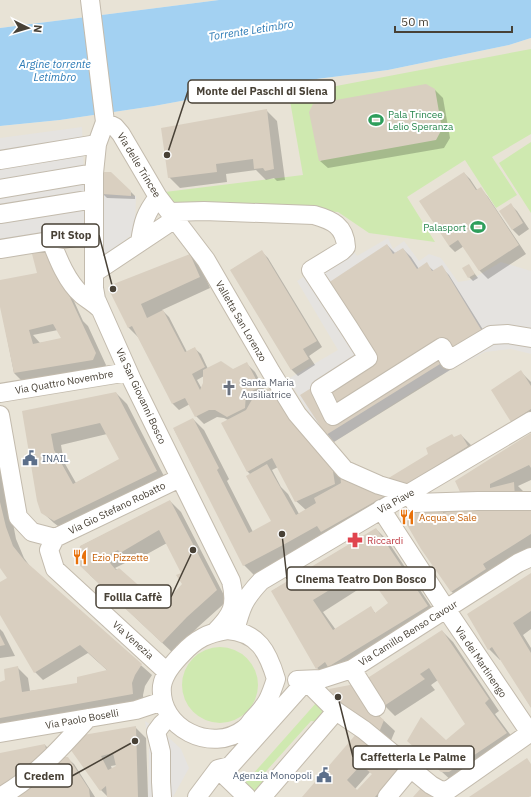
<svg xmlns="http://www.w3.org/2000/svg" width="531" height="797" font-family="'IBM Plex Sans',sans-serif">
	<style>
		.residential { fill: #e8e3d6 }
		.green { fill: #cfe9b0 }
		.parking { fill: #e5e3e0 }
		.water { fill: #a3d1f2 }
		.shadow { fill: #0003; fill-rule: evenodd }
		.building { fill: #d9cfc0; fill-rule: evenodd }
		.lines { fill: none; stroke-linecap: round; stroke-linejoin: round }
		.minor-casing { stroke: #c3bbad; stroke-width: 20 }
		.minor { stroke: #fff; stroke-width: 18 }
		.labels { text-anchor: middle; dominant-baseline: central; stroke-width: 4; stroke-linejoin: round; paint-order: stroke }
		.leisure-label { font-size: 10px; fill: #27864d; stroke: #fff; text-anchor: start }
		.street-label { font-size: 10px; fill: #484136; stroke: #fff }
		.worship-label { font-size: 10px; fill: #5b616d; stroke: #fff; text-anchor: start }
		.service-label { font-size: 10px; fill: #4e5e75; stroke: #fff; text-anchor: start }
		.food-label { font-size: 10px; fill: #c56008; stroke: #fff; text-anchor: start }
		.health-label { font-size: 10px; fill: #be3a42; stroke: #fff; text-anchor: start }
		.water-label { font-size: 11px; font-style: italic; fill: #2d7bb6; stroke: #fff }
		.leader { fill: none; stroke: #484136; stroke-width: 1.5 }
		.callout-dot { fill: #484136; stroke: #fff; stroke-width: 1.5 }
		.callout { fill: #fff; stroke: #484136; stroke-width: 1.5 }
		.callout-label { font-size: 11px; text-anchor: middle; font-weight: bold; fill: #484136 }
	</style>
	<rect width="100%" height="100%" fill="#f4f1e8"/>
	<path class="residential" d="M0 0H219L0 28Z
		M531 38V797H0V126L60 120 154 106 269 85 388 70 509 45Z"/>
	<path class="green" d="M531 49V134L492 157 517 195 496 208 465 160 407 197 435 242 369 233 338 212 170 203 165 192 303 175 289 95Z
		M531 142V213L499 163Z
		M182 685a38 38 0 1 1 76 0a38 38 0 1 1-76 0Z
		M316 703 328 715 321 722 311 721 260 778 270 781 258 794 245 783Z"/>
	<path class="parking" d="M82 127 87 240 0 258V138Z
		M102 194 136 196 135 228 133 234 100 259Z
		M388 238 393 249 404 241 419 261 429 254 441 258 458 282 470 280 501 262 531 271V354L511 349 485 352 430 381 329 445 288 379 338 350 297 281 351 248 357 256Z
		M145 721 165 734 181 749 189 768 173 797H148L149 745Z"/>
	<path class="water" d="M219 0H531V38L509 45 388 70 269 85 154 106 60 120 0 126V28Z"/>
	<path class="shadow" d="M435 90 443 98 450 138 444 148 328 168 320 161Z
		M266 110 277 121 285 180 277 181 274 178 266 180 256 170 226 174 227 182 180 188 169 177Z
		M464 173 470 179 478 191 481 189 488 197 526 254 488 279 480 271 464 246 455 252 449 246Z
		M131 192 135 196V199L107 198 103 194Z
		M511 205 517 211 529 229 519 236 513 230 501 211Z
		M387 245 395 253 403 249 411 257 419 269 426 264 434 271 441 267 449 275 492 344 334 442 327 434 362 357Z
		M262 252 268 258 322 347 309 356 315 365 298 376 292 370 231 270Z
		M190 255 201 266 210 288 162 310 169 317 187 352 194 348 201 354 208 369 233 370 247 364 255 372 265 391 295 423 389 494 400 504 255 576 244 565 174 429 193 419 204 430 229 479 227 481 253 532 273 521 251 475 247 471 228 420 224 418 217 417 204 424 196 416 190 404 179 410 173 404 139 338 129 328 110 290ZM204 376V384L202 389 197 380ZM278 467 296 501 306 510 299 514 288 494 281 487 272 470Z
		M54 257 83 321 88 326 106 365 104 370 25 384 14 373 0 302V281L38 274ZM58 330 62 339 40 343 33 335Z
		M468 265 478 278 473 281 469 277Z
		M521 372 531 382V426L522 432 512 421Z
		M116 393 127 404 167 482 66 532 54 523 42 512 23 412ZM107 434 121 459 76 483 64 462 61 445Z
		M461 435 472 446 394 493 455 438Z
		M531 435V480L518 486 525 493 531 509V552L462 602 451 591 442 507 448 513 463 509 462 493Z
		M0 455 16 539 24 558 32 569 152 675 145 686 143 695 144 705 0 731V683L6 681 17 667 28 678 30 691 78 684 108 671 88 653 43 680 35 672 0 613V583L9 578 0 566Z
		M170 501 181 512 227 601 198 627 173 653 90 575 81 546ZM167 543 182 573 183 585 162 608 115 568 129 561 131 563Z
		M376 529 387 540 438 617 328 679 317 668 272 591ZM373 580 389 603 376 614 371 608 336 630 323 612Z
		M531 574V629L523 635 531 648V707L501 659 500 660 489 649Z
		M0 629 3 632 15 656 0 658Z
		M442 631 453 642 499 711 495 714 518 745 453 782 419 751 446 742 467 725 438 680 431 685 435 690 395 716 384 705Z
		M366 696 381 718 395 731 389 745 372 734Z
		M135 727 146 738 148 797H108L101 790 69 746ZM117 765 118 767 112 769 111 766Z
		M357 735 390 797H304ZM370 772 373 774 358 791 355 789Z
		M45 745 56 756 67 758 74 764 95 797H13L0 754Z"/>
	<path class="building" d="M426 84 435 89 442 129 436 140 319 161 309 112 313 104Z
		M267 109 274 169 265 171 263 168 254 169 253 159 216 164 217 172 168 178 161 128Z
		M103 172H111L131 191V196L102 194Z
		M464 172 476 190 481 187 519 245 479 271 458 240 449 246 419 201Z
		M511 203 523 223 512 230 499 211Z
		M387 244 393 254 403 248 417 269 427 262 432 271 442 265 485 336 326 435 300 395 361 357 319 289Z
		M48 250 96 353 93 360 14 373 0 307V280L37 273 32 254ZM53 324 61 338 33 344 29 330Z
		M262 250 317 341 303 349 309 359 291 370 230 270Z
		M190 254 200 277 141 304 147 318 163 310 185 352 195 347 205 367 192 374 200 390 203 383V370L221 361 233 369 247 362 260 387 246 394 245 408 227 417 215 410H209L195 417 185 398 172 404 132 326 128 328 109 290 111 285Z
		M469 264 475 274 468 278 462 268Z
		M521 370 531 386V409L511 422 491 390Z
		M273 386 332 465 335 484 295 502 272 458 247 472 221 423 246 410 254 396Z
		M116 392 157 471 54 521 41 513 37 501 22 411ZM100 423 119 459 73 484 54 450 51 434Z
		M193 418 219 468 217 470 249 533 271 521 246 476 267 464 296 515 316 503 314 498 341 483 340 473 390 493 321 532 317 526 283 545 243 566 173 428Z
		M531 433V468L529 465 490 484V488L514 482 515 498 461 494 455 481Z
		M452 434 454 437 461 434 468 446 403 487 382 482 428 454 426 448Z
		M170 500 217 590 187 617 162 643 78 564 80 546ZM159 530 181 573 176 575 182 584 162 606 119 568 116 570 105 557 118 550 120 553Z
		M0 502 6 527 13 546 25 561 142 664 135 675 132 683 133 694 0 718V682L5 680 4 669 18 666 22 692 77 683V677L107 670 80 645 34 673 0 615V582L7 578 0 568Z
		M442 506 443 513 463 508H531V534L483 564 486 569 451 592 421 549 403 518 404 515Z
		M376 528 428 606 328 667 325 662 316 669 271 591ZM364 569 388 603 375 613 371 606 333 630 313 600Z
		M531 573V611L513 623 531 653V708L492 647 488 650 467 614Z
		M442 630 489 699 485 703 507 733 449 772H441L407 741 421 717 446 740 465 724 429 668 420 674 425 679 384 706 366 679Z
		M0 635 5 645 0 646Z
		M355 684 373 711 384 720 378 735 335 700 329 689Z
		M136 726 138 797H107L106 786 100 791 68 746 77 736ZM113 753 116 766 108 770 101 756Z
		M357 733 399 770 375 797H302ZM361 765 372 774 357 790 347 780Z
		M45 744 47 754 0 790V753Z
		M59 757H68L89 789 90 797H11Z
		M527 758 531 764V796L529 797H469Z
		M421 788 432 797H413Z"/>
	<g class="lines">
		<g class="minor-casing">
			<path id="minor" d="M90 0 105 122
				M105 122 115 127 121 134 158 197 206 260 271 372 297 414 345 470 379 485 409 494 415 503 478 501H531
				M105 122 97 144 94 173V288L96 299 132 380 231 581C237 606 232 615 215 632
				M0 160 97 144
				M0 189 94 173
				M170 212 204 211 314 215C332 220 345 226 346 247L342 251 311 270 349 328 368 358 320 389 333 416 442 347 449 360 491 335 508 334 531 338
				M0 214 94 199
				M51 241C58 259 67 282 82 295 87 299 94 303 99 308
				M140 242C143 222 145 214 158 197
				M0 249 94 234
				M94 273 175 219
				M0 393 128 372
				M0 415 18 517 32 532 55 538
				M381 509 446 609 530 733
				M55 538 49 550 55 569 167 672
				M55 538 180 478
				M227 630C258 632 268 652 276 679 273 687 270 699 264 706 261 711 256 716 252 720 250 723 247 727 244 729 212 754 158 728 162 686 164 673 174 662 183 653 196 639 208 633 227 630Z
				M235 631C241 607 244 599 261 581 351 527 441 475 531 421
				M352 669 376 707
				M297 680 321 679 352 669 518 563 531 557
				M0 733 136 710 163 701
				M218 769 230 766 306 681 336 711 364 730 431 785 440 790 447 791 531 732
				M218 769 247 797
				M0 797C35 777 62 747 88 718
				M162 797 161 782V752L156 732 162 724 170 717
				M197 797 218 769
				M262 797 336 711
				M387 797 411 768"/>
		</g>
		<use href="#minor" class="minor"/>
	</g>
	<defs>
		<g id="stadium-bare" transform="scale(1.2)"><path d="M0-5a6.5 5 0 1 0 0 10a6.5 5 0 1 0 0-10ZM-3.5-1.8h7v3.6h-7Z" fill="#2e9e5b" stroke="#fff" stroke-width="2.5" paint-order="stroke"/></g>
		<g id="church-bare" transform="scale(1.2)"><path d="M-1.2-6h2.4v3.5h3.3v2.4h-3.3V6h-2.4V-.1h-3.3v-2.4h3.3Z" fill="#6b7280" stroke="#fff" stroke-width="2.5" paint-order="stroke"/></g>
		<g id="civic-bare" transform="scale(1.2)"><path d="M-.6-6.5H3V-4.5H.6V-3L4-1V1h2V6H-6V1h2V-1L-.6-3ZM-1.2 2.5V6h2.4V2.5Z" fill="#5c6f8a" stroke="#fff" stroke-width="2.5" paint-order="stroke"/></g>
		<g id="restaurant-bare" transform="scale(1.2)"><path d="M-5-6h1v4h1v-4h1v4h1v-4h1v5L-1.5 .5V6h-2V.5L-5-1ZM5-6V6H3V1.5H1.5Q1.5-4 5-6Z" fill="#e8710a" stroke="#fff" stroke-width="2.5" paint-order="stroke"/></g>
		<g id="pharmacy-bare" transform="scale(1.2)"><path d="M-2-6h4v4h4v4h-4v4h-4v-4h-4v-4h4Z" fill="#e0444e" stroke="#fff" stroke-width="2.5" paint-order="stroke"/></g>
	</defs>
	<g fill-rule="evenodd">
		<use href="#stadium-bare" x="376" y="120"/>
		<use href="#stadium-bare" x="478" y="227"/>
		<use href="#church-bare" x="229" y="388"/>
		<use href="#civic-bare" x="30" y="458"/>
		<use href="#restaurant-bare" x="407" y="517"/>
		<use href="#pharmacy-bare" x="355" y="540"/>
		<use href="#restaurant-bare" x="80" y="557"/>
		<use href="#civic-bare" x="324" y="775"/>
	</g>
	<g class="labels">
		<g class="leisure-label">
			<text x="388" y="114">Pala Trincee<tspan x="388" dy="12">Lelio Speranza</tspan></text>
			<text x="466" y="227" text-anchor="end">Palasport</text>
		</g>
		<g class="street-label">
			<text transform="translate(139 165) rotate(59)">Via delle Trincee</text>
			<text transform="translate(241 321) rotate(60)">Valletta San Lorenzo</text>
			<text transform="translate(64 382) rotate(-10)">Via Quattro Novembre</text>
			<text transform="translate(141 396) rotate(65)">Via San Giovanni Bosco</text>
			<text transform="translate(396 501) rotate(-29)">Via Piave</text>
			<text transform="translate(117 508) rotate(-26)">Via Gio Stefano Robatto</text>
			<text transform="translate(408 633) rotate(-32)">Via Camillo Benso Cavour</text>
			<text transform="translate(133 640) rotate(42)">Via Venezia</text>
			<text transform="translate(481 662) rotate(56)">Via dei Martinengo</text>
			<text transform="translate(82 719) rotate(-10)">Via Paolo Boselli</text>
		</g>
		<g class="worship-label">
			<text x="241" y="382">Santa Maria<tspan x="241" dy="12">Ausiliatrice</tspan></text>
		</g>
		<g class="service-label">
			<text x="42" y="458">INAIL</text>
			<text x="312" y="775" text-anchor="end">Agenzia Monopoli</text>
		</g>
		<g class="food-label">
			<text x="419" y="517">Acqua e Sale</text>
			<text x="92" y="557">Ezio Pizzette</text>
		</g>
		<g class="health-label">
			<text x="367" y="540">Riccardi</text>
		</g>
		<g class="water-label">
			<text transform="translate(251 30) rotate(-9)">Torrente Letimbro</text>
			<text x="55" y="64">Argine torrente<tspan x="55" dy="13">Letimbro</tspan></text>
		</g>
	</g>
	<path class="leader" d="M167 155L188 91M113 289L99 235M282 534L287 579M193 550L171 597M338 697L353 757M135 741L72 776"/>
	<g class="callout-dot">
		<circle cx="167" cy="155" r="4"/>
		<circle cx="113" cy="289" r="4"/>
		<circle cx="282" cy="534" r="4"/>
		<circle cx="193" cy="550" r="4"/>
		<circle cx="338" cy="697" r="4"/>
		<circle cx="135" cy="741" r="4"/>
	</g>
	<g class="callout">
		<rect x="188" y="80" width="147" height="23" rx="4"/>
		<rect x="42" y="224" width="57" height="23" rx="4"/>
		<rect x="287" y="567" width="148" height="23" rx="4"/>
		<rect x="96" y="585" width="75" height="23" rx="4"/>
		<rect x="353" y="746" width="121" height="23" rx="4"/>
		<rect x="16" y="764" width="56" height="23" rx="4"/>
	</g>
	<g class="callout-label">
		<text x="262" y="95">Monte dei Paschi di Siena</text>
		<text x="71" y="239">Pit Stop</text>
		<text x="361" y="583">Cinema Teatro Don Bosco</text>
		<text x="133" y="601">Follia Caffè</text>
		<text x="413" y="761">Caffetteria Le Palme</text>
		<text x="44" y="780">Credem</text>
	</g>
	<g transform="translate(28 28) rotate(95)" stroke="#ffffff" stroke-width="3" paint-order="stroke">
	<path d="M0-3L7 15L0 10L-7 15Z" fill="#484136"/>
	<text y="-6" font-size="11" font-weight="bold" text-anchor="middle" fill="#484136">N</text>
	</g>
	<path d="M395 26v6h117v-6" fill="none" stroke="#484136" stroke-width="2"/>
	<text x="401" y="26" font-size="12" fill="#484136" stroke="#ffffff" stroke-width="3" paint-order="stroke">50 m</text>
</svg>
